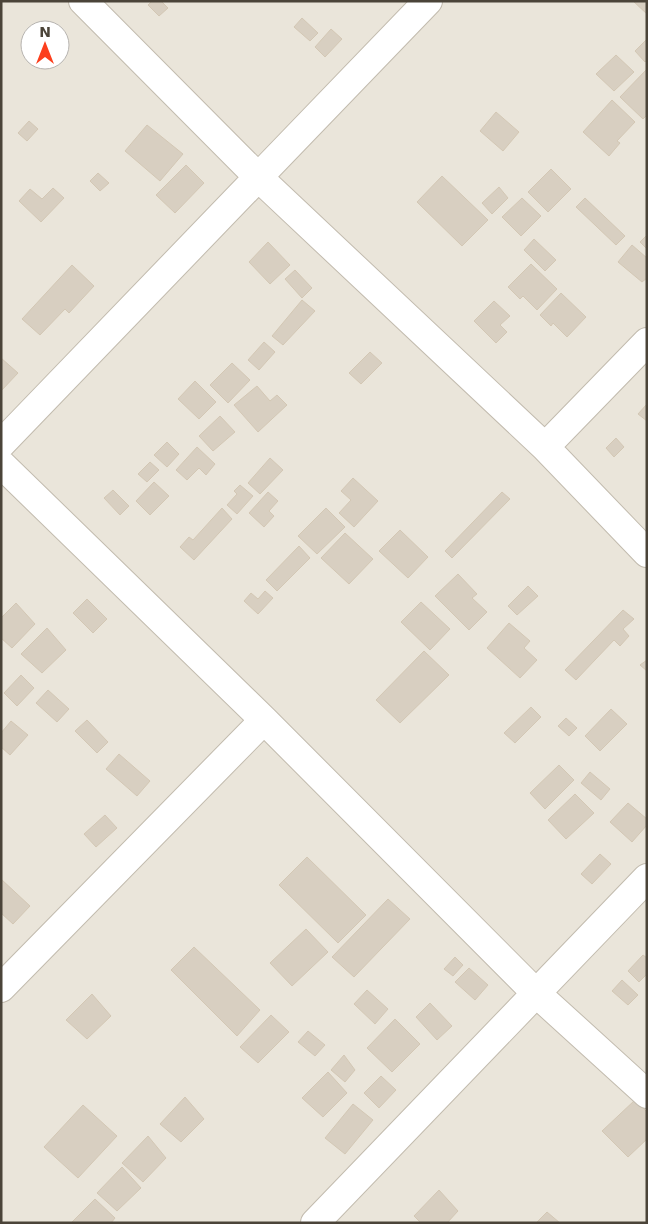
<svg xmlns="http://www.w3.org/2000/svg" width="648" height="1224" font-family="'DejaVu Sans',sans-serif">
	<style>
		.residential { fill: #eae5da; fill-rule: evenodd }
		.building { fill: #d8cfc1; stroke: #d3c7b4 }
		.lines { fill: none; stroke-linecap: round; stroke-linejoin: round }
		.minor-casing { stroke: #c2bbae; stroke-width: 30 }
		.minor { stroke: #fff; stroke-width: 28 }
	</style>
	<rect width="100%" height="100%" fill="#f6f3ec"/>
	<path class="residential" d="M1 1H647V1223H1ZM30 30H60V60H30Z"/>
	<path class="building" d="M152 1H161L168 8 159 16 148 5Z
		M633 1H647V14Z
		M302 18 318 33 310 41 294 27Z
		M331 29 342 39 325 57 315 47Z
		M647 39V60L645 62 635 51Z
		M616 55 634 72 614 91 596 74Z
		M647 69V115L643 119 620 97Z
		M612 100 635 122 617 141 620 143 609 156 583 132Z
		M496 112 519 132 503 151 480 131Z
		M29 121 38 129 27 141 18 133Z
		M147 125 183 154 160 181 125 151Z
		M186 165 204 183 175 213 156 195Z
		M551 169 571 189 548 212 528 192Z
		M98 173 109 183 100 191 90 181Z
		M442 176 488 220 462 246 417 202Z
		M499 187 508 198 492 214 482 203Z
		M53 188 64 198 41 222 19 201 30 189 42 199Z
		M522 198 541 216 521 236 502 217Z
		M585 198 625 236 616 245 576 207Z
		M647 235V249L640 242Z
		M534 239 556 260 545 271 524 250Z
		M268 242 290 265 270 284 249 262Z
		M632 245 647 258V278L642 282 618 262Z
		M531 264 557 289 537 310 523 296 520 299 508 287Z
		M72 265 94 286 69 313 65 309 40 335 22 319Z
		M295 270 312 288 302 298 285 279Z
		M561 293 586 317 567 337 553 323 551 326 540 315Z
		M302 300 315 311 283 345 272 336Z
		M494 301 510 316 500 325 507 332 496 343 474 321Z
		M264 342 275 352 259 370 248 360Z
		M370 352 382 363 361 384 349 373Z
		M1 358 18 373 1 391Z
		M232 363 250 380 228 403 210 385Z
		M195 381 216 402 199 419 178 399Z
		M257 386 270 401 277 395 287 405 258 432 234 405Z
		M647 404V421L638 414Z
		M220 416 235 432 213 451 199 436Z
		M616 438 624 447 614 457 606 448Z
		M167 442 179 454 167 467 154 455Z
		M197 447 215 464 206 475 199 468 187 480 176 470Z
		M270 458 283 470 260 494 248 483Z
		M150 462 159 470 147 482 138 474Z
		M353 478 378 501 354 527 339 513 351 500 341 491Z
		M154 482 169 496 150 515 136 501Z
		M240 485 253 496 237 514 227 505 237 494 234 491Z
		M113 490 129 506 120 515 104 498Z
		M268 492 278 501 269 511 274 516 264 527 249 513Z
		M502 492 510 499 452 558 445 551Z
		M222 508 232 519 194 560 180 547 189 537 193 540Z
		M326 508 345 527 317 554 298 536Z
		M400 530 428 557 408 578 379 551Z
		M345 533 373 559 349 584 321 558Z
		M299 546 310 558 277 591 266 580Z
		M458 574 477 594 472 598 487 612 469 630 435 596Z
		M528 586 538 596 517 615 508 606Z
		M265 591 273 598 258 614 244 601 251 593 258 599Z
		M87 599 107 619 93 633 73 613Z
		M421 602 450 629 430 650 401 622Z
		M16 603 35 624 12 648 1 638V618Z
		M623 610 634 619 623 629 629 636 620 646 614 640 576 680 565 670Z
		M509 623 530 641 524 648 537 660 520 678 487 648Z
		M47 628 66 650 42 673 21 654Z
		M424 651 449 675 400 723 376 700Z
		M647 660V671L640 665Z
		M21 675 34 688 17 706 4 693Z
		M48 690 69 709 57 722 36 703Z
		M531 707 541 717 515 743 504 733Z
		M611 709 627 724 600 751 585 736Z
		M566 718 577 728 569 736 558 726Z
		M87 720 108 742 97 753 75 731Z
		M11 721 28 735 10 755 1 747V733Z
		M119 754 150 781 137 796 106 769Z
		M559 765 574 780 545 809 530 793Z
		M590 772 610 789 601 800 581 783Z
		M575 794 594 813 566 839 548 820Z
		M628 803 647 819V825L632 842 610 822Z
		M105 815 117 828 96 847 84 834Z
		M600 854 611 864 592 884 581 874Z
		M307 857 366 915 338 943 279 885Z
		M1 879 30 906 13 924 1 913Z
		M388 899 410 919 354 977 332 957Z
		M306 929 328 952 292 986 270 963Z
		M194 947 260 1010 237 1036 171 970Z
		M643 955 647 958V974L639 982 628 971Z
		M455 957 463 965 453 976 444 969Z
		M469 968 488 985 475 1000 455 982Z
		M622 980 638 995 628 1005 612 991Z
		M367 990 388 1009 375 1024 354 1004Z
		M92 994 111 1016 87 1039 66 1020Z
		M430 1003 452 1026 437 1040 416 1017Z
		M271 1015 289 1032 258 1063 240 1047Z
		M395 1019 420 1044 392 1072 367 1048Z
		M308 1031 325 1045 315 1056 298 1042Z
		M344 1055 355 1070 345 1082 331 1070Z
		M328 1072 347 1093 323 1117 302 1098Z
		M381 1076 396 1090 379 1108 364 1093Z
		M185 1097 204 1119 181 1142 160 1124Z
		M635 1100 647 1112V1139L628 1157 602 1131Z
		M353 1104 373 1120 345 1154 325 1138Z
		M83 1105 117 1136 78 1178 44 1147Z
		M148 1136 166 1158 143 1182 122 1163Z
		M122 1167 141 1188 117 1211 97 1193Z
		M439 1190 458 1211 447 1223H421L414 1216Z
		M95 1199 115 1218 111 1223H71Z
		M547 1212 560 1223H536Z"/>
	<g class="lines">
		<g class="minor-casing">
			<path id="minor" d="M83 1 258 177 545 447 647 553
				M1 444 428 1
				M545 447 647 342
				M1 464 264 720 536 993 647 1094
				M1 988 264 720
				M315 1223 647 878"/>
		</g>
		<use href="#minor" class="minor"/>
	</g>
	<rect width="648" height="1224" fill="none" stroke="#4b4439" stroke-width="5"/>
	<g transform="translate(45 45)"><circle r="24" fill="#ffffff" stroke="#b7b4b0"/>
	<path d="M0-4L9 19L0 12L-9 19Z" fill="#fc3f1d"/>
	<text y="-8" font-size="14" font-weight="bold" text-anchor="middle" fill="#4b4439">N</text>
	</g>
</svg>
